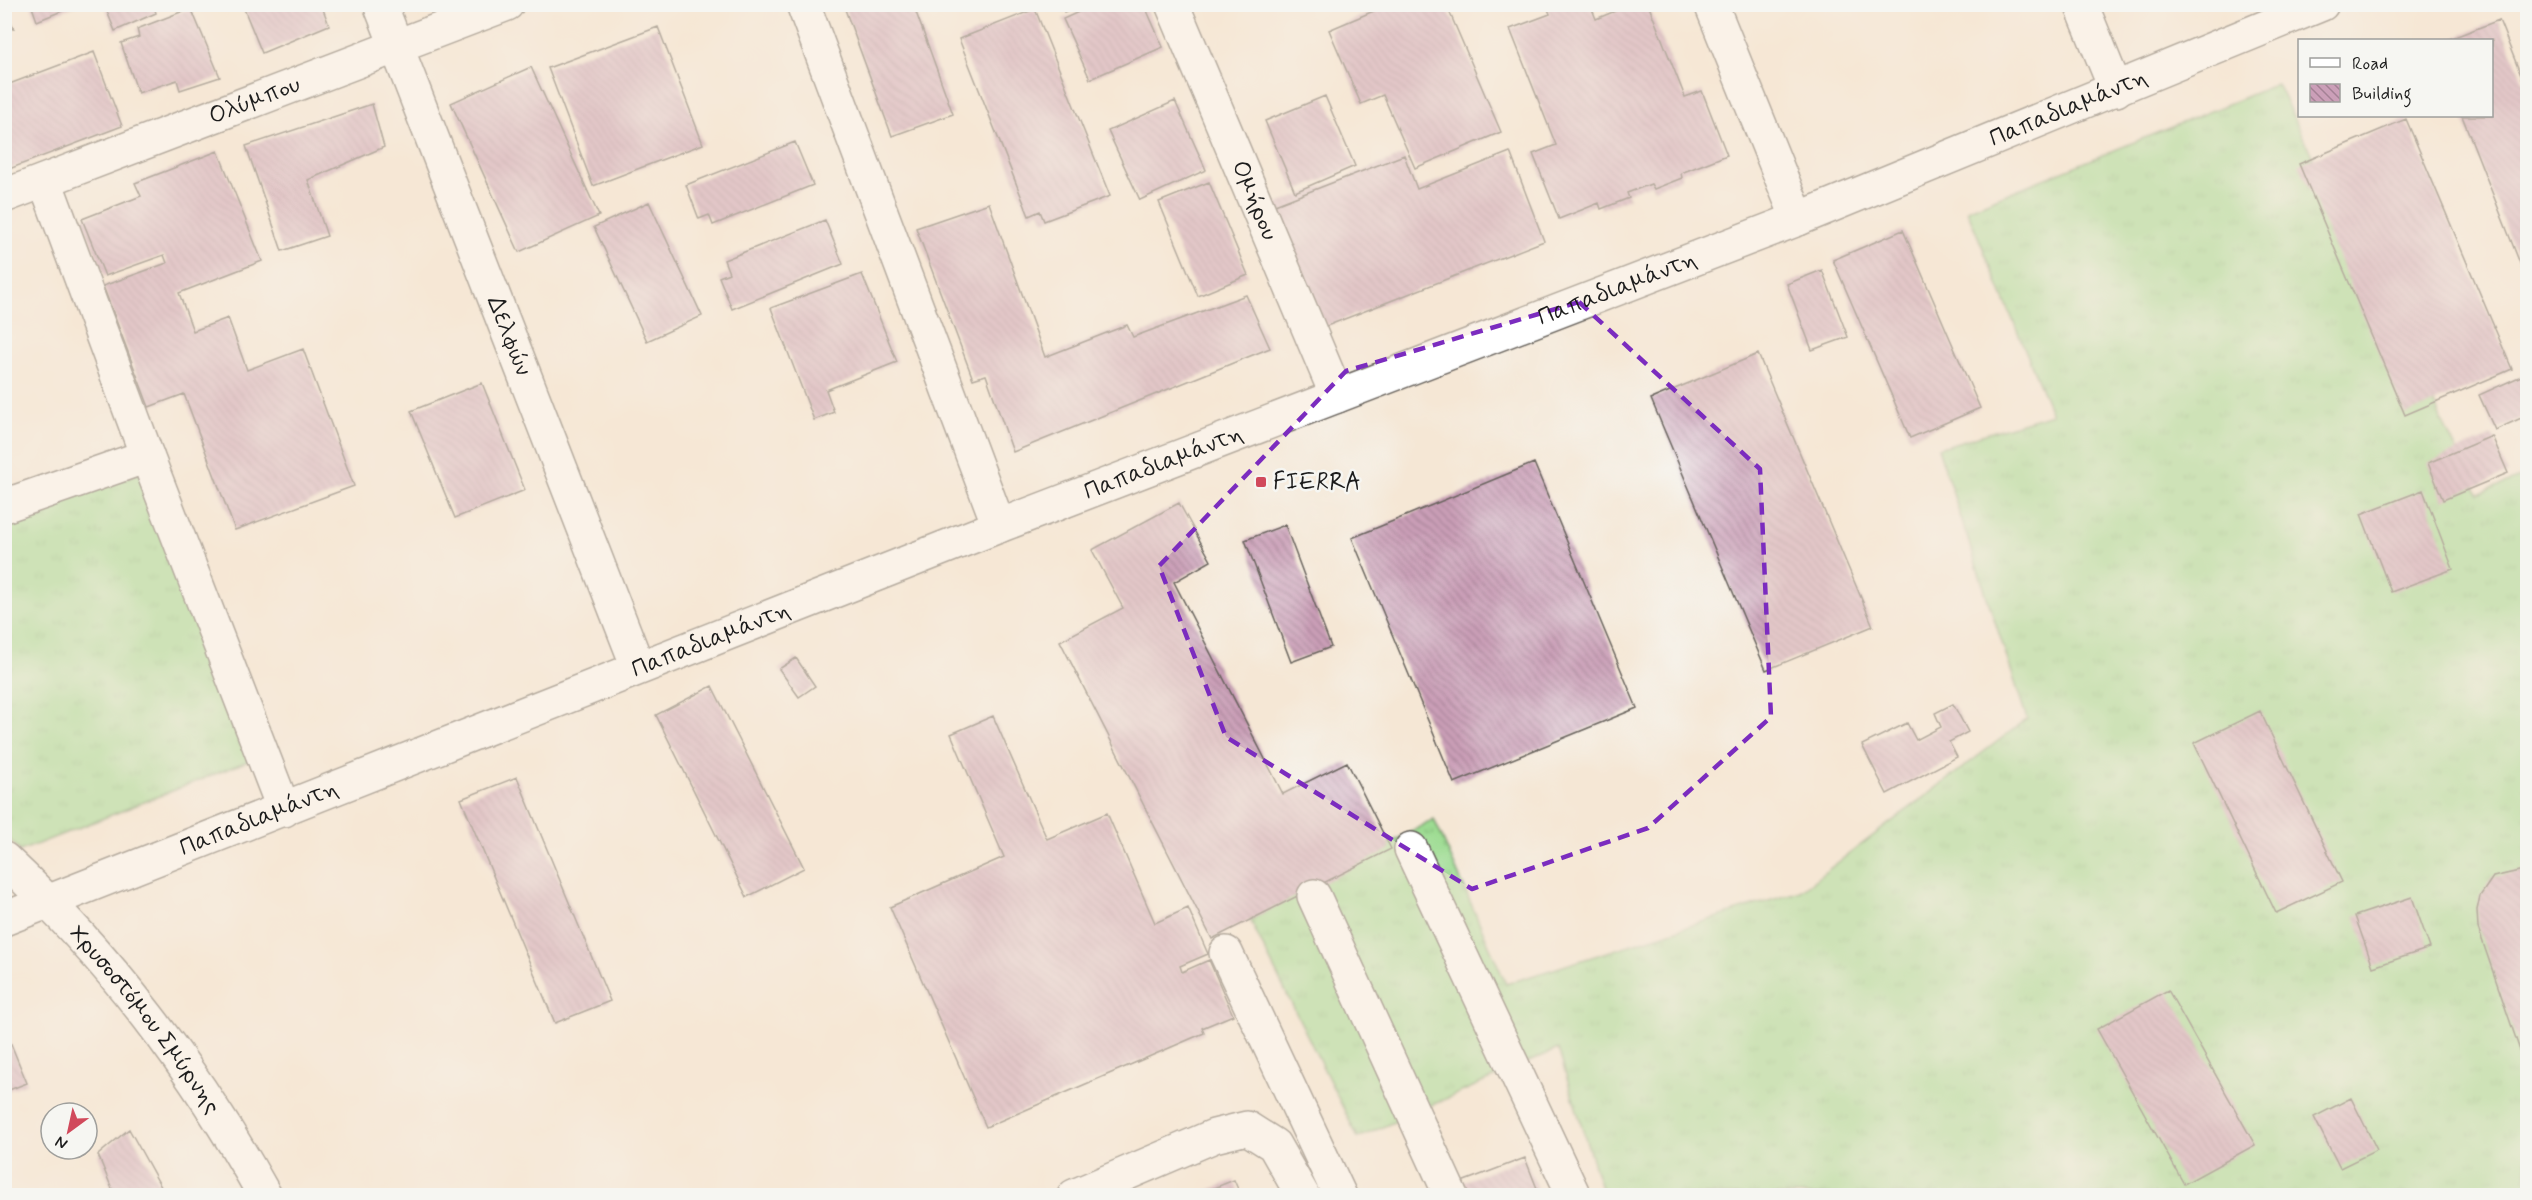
<svg xmlns="http://www.w3.org/2000/svg" width="2532" height="1200" font-family="Mynerve,sans-serif">
	<style>
		.grass { fill: url(#grass-tufts); stroke: #5c7c57; stroke-width: 1.5 }
		.building { fill: url(#building-back-hatch) }
		.lines { fill: none; stroke-linecap: round; stroke-linejoin: round }
		.minor-casing { stroke: #68635d; stroke-width: 36 }
		.minor { stroke: #fff; stroke-width: 33 }
		.marked { fill: none; stroke: #7b2cbf; stroke-width: 4.5; stroke-dasharray: 12 8; stroke-linejoin: round }
		.poi-dot { fill: #d1495b; stroke: #f6f6f2; stroke-width: 2 }
		.labels { text-anchor: middle; dominant-baseline: central; stroke-width: 5; stroke-linejoin: round; paint-order: stroke }
		.street-label { font-size: 24px; fill: #1c1c1c; stroke: #f6f6f2 }
		.poi-label { font-size: 24px; fill: #1c1c1c; stroke: #f6f6f2; text-anchor: start }
	</style>
	<defs>
		<pattern id="grass-tufts" width="24" height="20" patternUnits="userSpaceOnUse" patternTransform="scale(1.5)"><rect width="24" height="20" fill="#9ddc92"/><path d="M3 7l-1-3M5 7V3M7 7l1-3M15 17l-1-3M17 17v-4M19 17l1-3" fill="none" stroke="#87bc7d"/></pattern>
		<pattern id="building-back-hatch" width="6" height="6" patternUnits="userSpaceOnUse" patternTransform="scale(1.5)"><rect width="6" height="6" fill="#cb9fb8"/><path d="M-1 5l2 2M0 0l6 6M5-1l2 2" fill="none" stroke="#a48195"/></pattern>
	</defs>
	<rect width="100%" height="100%" fill="#f6f6f2"/>
	<filter id="ink" filterUnits="userSpaceOnUse"><feTurbulence type="fractalNoise" baseFrequency=".0167" numOctaves="2"/><feDisplacementMap in="SourceGraphic" scale="12" xChannelSelector="R" yChannelSelector="G"/><feConvolveMatrix kernelMatrix="1 2 1 2 8 2 1 2 1" color-interpolation-filters="sRGB"/></filter>
	<filter id="wash" filterUnits="userSpaceOnUse"><feTurbulence type="fractalNoise" baseFrequency=".008" numOctaves="4" result="noise"/><feDisplacementMap in="SourceGraphic" scale="24" xChannelSelector="R" yChannelSelector="G"/><feGaussianBlur stdDeviation="1.35" result="paint"/><feColorMatrix in="noise" values="0 0 0 0 0 0 0 0 0 0 0 0 0 0 0 0 0 1.4 0 .05"/><feComposite in="paint" operator="in"/></filter>
	<g filter="url(#wash)">
		<rect width="100%" height="100%" fill="#f5e7d5"/>
		<path class="grass" d="M2277 84 2478 494 2527 475V1195H1603L1558 1049 1358 1138 1250 920 1434 819 1506 984 1800 891 2027 719 1938 448 2052 414 1967 210Z
			M140 473 253 759 20 851 5 835V522Z"/>
		<g id="blocks">
			<path class="building" d="M31 4H77V5L37 21Z
				M104 4H153L156 13 115 31Z
				M242 4H321L329 25 262 53Z
				M412 4H436V5L424 10Z
				M843 4H913L953 114 892 136Z
				M1062 4H1082V5L1064 12Z
				M1096 4H1144L1163 47 1090 79 1063 19Z
				M1390 4H1446L1501 132 1415 168 1383 95 1361 104 1329 30Z
				M1546 4H1590L1596 19 1632 4H1648L1685 97 1702 91 1727 155 1681 173 1682 178 1654 189 1651 184 1627 193 1629 198 1601 209 1599 203 1559 219 1533 154 1556 145 1510 29 1550 14Z
				M4 8 14 28 4 32Z
				M191 8 220 77 180 90 177 80 138 93 121 43 139 37 137 29Z
				M1035 9 1110 196 1044 221 1040 211 1029 216 959 39Z
				M2499 20 2528 93 2527 281 2462 116H2492V40H2447Z
				M658 27 703 144 593 186 548 68Z
				M94 52 122 126 4 171V86Z
				M531 67 599 216 519 252 451 103Z
				M1325 96 1355 166 1295 192 1265 121Z
				M1175 101 1206 170 1140 200 1108 131Z
				M372 104 384 147 308 180 327 236 282 251 246 146Z
				M2406 119 2512 369 2405 415 2299 164Z
				M795 142 813 185 713 225 709 215 699 219 686 185Z
				M218 151 262 261 179 293 193 331 228 318 247 370 303 349 354 486 235 530 184 394 149 407 103 286 167 263 164 255 105 276 82 219 141 196 135 183Z
				M1510 152 1544 241 1324 327 1275 205 1404 155 1417 189Z
				M1209 182 1248 275 1198 296 1159 202Z
				M649 202 702 316 647 341 594 227Z
				M989 203 1045 357 1127 325 1133 337 1246 295 1270 348 1013 452 986 375 973 379 916 228Z
				M825 220 843 264 732 309 719 277 729 273 724 260Z
				M1903 230 1980 408 1910 438 1833 260Z
				M1822 270 1848 337 1812 350 1787 284Z
				M862 274 897 362 826 390 834 412 814 420 771 308Z
				M1758 354 1873 626 1766 670 1651 399Z
				M2528 373V415L2495 430 2479 395Z
				M482 383 525 490 455 518 411 411Z
				M2492 436 2508 473 2443 500 2428 463Z
				M1534 463 1637 708 1454 783 1352 538Z
				M2423 490 2453 569 2391 592 2361 514Z
				M1179 503 1211 561 1174 582 1283 794 1347 762 1391 849 1212 939 1060 641 1123 608 1092 550Z
				M1285 525 1331 647 1291 662 1245 540Z
				M796 658 815 686 799 697 779 669Z
				M712 686 804 868 747 897 656 715Z
				M1953 704 1968 732 1949 742 1957 757 1887 794 1862 745 1907 723 1916 740 1941 727 1935 713Z
				M2260 711 2342 882 2276 913 2194 743Z
				M993 716 1047 839 1107 813 1155 923 1188 908 1208 954 1180 966 1182 972 1209 960 1233 1015 1202 1028 1204 1033 986 1127 890 907 1004 857 951 734Z
				M517 777 610 1001 555 1023 461 799Z
				M2528 869V1071H2527L2478 928 2477 910 2480 896 2493 877Z
				M2412 897 2430 948 2373 967 2355 916Z
				M2168 990 2255 1145 2184 1184 2097 1029Z
				M4 1027 27 1083 4 1092Z
				M2351 1098 2377 1150 2340 1168 2314 1117Z
				M129 1129 166 1196H115L98 1155Z
				M1525 1158 1540 1196H1464L1459 1183Z
				M1234 1180 1241 1196H1196V1195Z"/>
		</g>
	</g>
	<g filter="url(#ink)">
		<use href="#blocks" fill-opacity="0" stroke="#68635d" stroke-width="1.5"/>
		<g class="lines">
			<g class="minor-casing">
				<g id="minor">
					<path id="s1" d="M380 4 638 667"/>
					<path d="M803 4 999 526"/>
					<path id="s2" d="M1172 4 1337 396"/>
					<path d="M1711 4 1798 219"/>
					<path d="M2081 4 2116 90"/>
					<path d="M45 181 147 456 284 810"/>
					<path id="s3" d="M4 196 507 4"/>
					<path d="M4 506 147 456"/>
					<path d="M1411 849 1574 1196"/>
					<path id="s4" d="M4 859C111 959 194 1068 265 1196"/>
					<path d="M1314 896 1451 1196"/>
					<path id="s5" d="M4 919 999 526 1798 219 2322 4"/>
					<path d="M1226 953 1340 1196"/>
					<path d="M1074 1196 1214 1136 1247 1128 1274 1145 1303 1196"/>
				</g>
			</g>
			<use href="#minor" class="minor"/>
		</g>
	</g>
	<path d="M0 0H2532V1200H0ZM1579 302 1760 469 1771 717 1648 828 1472 889 1226 737 1159 566 1346 371Z" fill="#f5e7d5" fill-opacity=".55" fill-rule="evenodd"/>
	<path class="marked" d="M1579 302 1760 469 1771 717 1648 828 1472 889 1226 737 1159 566 1346 371Z"/>
	<rect class="poi-dot" x="1255" y="476" width="12" height="12" rx="3"/>
	<g class="labels">
		<g class="street-label">
			<text stroke="none"><textPath href="#s3" startOffset="268">Ολύμπου</textPath></text>
			<text stroke="none"><textPath href="#s5" startOffset="2218">Παπαδιαμάντη</textPath></text>
			<text stroke="none"><textPath href="#s2" startOffset="213">Ομήρου</textPath></text>
			<text stroke="none"><textPath href="#s5" startOffset="1732">Παπαδιαμάντη</textPath></text>
			<text stroke="none"><textPath href="#s1" startOffset="356">Δελφών</textPath></text>
			<text stroke="none"><textPath href="#s5" startOffset="1246">Παπαδιαμάντη</textPath></text>
			<text stroke="none"><textPath href="#s5" startOffset="760">Παπαδιαμάντη</textPath></text>
			<text stroke="none"><textPath href="#s5" startOffset="274">Παπαδιαμάντη</textPath></text>
			<text stroke="none"><textPath href="#s4" startOffset="214">Χρυσοστόμου Σμύρνης</textPath></text>
		</g>
		<g class="poi-label">
			<text x="1273" y="482">FIERRA</text>
		</g>
	</g>
	<rect width="2532" height="1200" fill="none" stroke="#f6f6f2" stroke-width="24"/>
	<rect x="2298" y="39" width="195" height="78" fill="#f6f6f2" stroke="#9f9f9c" stroke-width="1.5"/>
	<rect x="2310" y="58" width="30" height="9" fill="#ffffff" stroke="#9f9f9c" stroke-width="1.5"/>
	<text x="2352" y="69" font-size="18" fill="#1c1c1c">Road</text>
	<rect x="2310" y="84" width="30" height="18" fill="url(#building-back-hatch)" stroke="#9f9f9c" stroke-width="1.5"/>
	<text x="2352" y="99" font-size="18" fill="#1c1c1c">Building</text>
	<g transform="translate(69 1131) rotate(213)"><circle r="28" fill="#f6f6f2" stroke="#9f9f9c" stroke-width="1.5"/>
	<path d="M0-4.5L10 22L0 15L-10 22Z" fill="#d1495b"/>
	<text y="-9" font-size="16" font-weight="bold" text-anchor="middle" fill="#1c1c1c">N</text>
	</g>
</svg>
